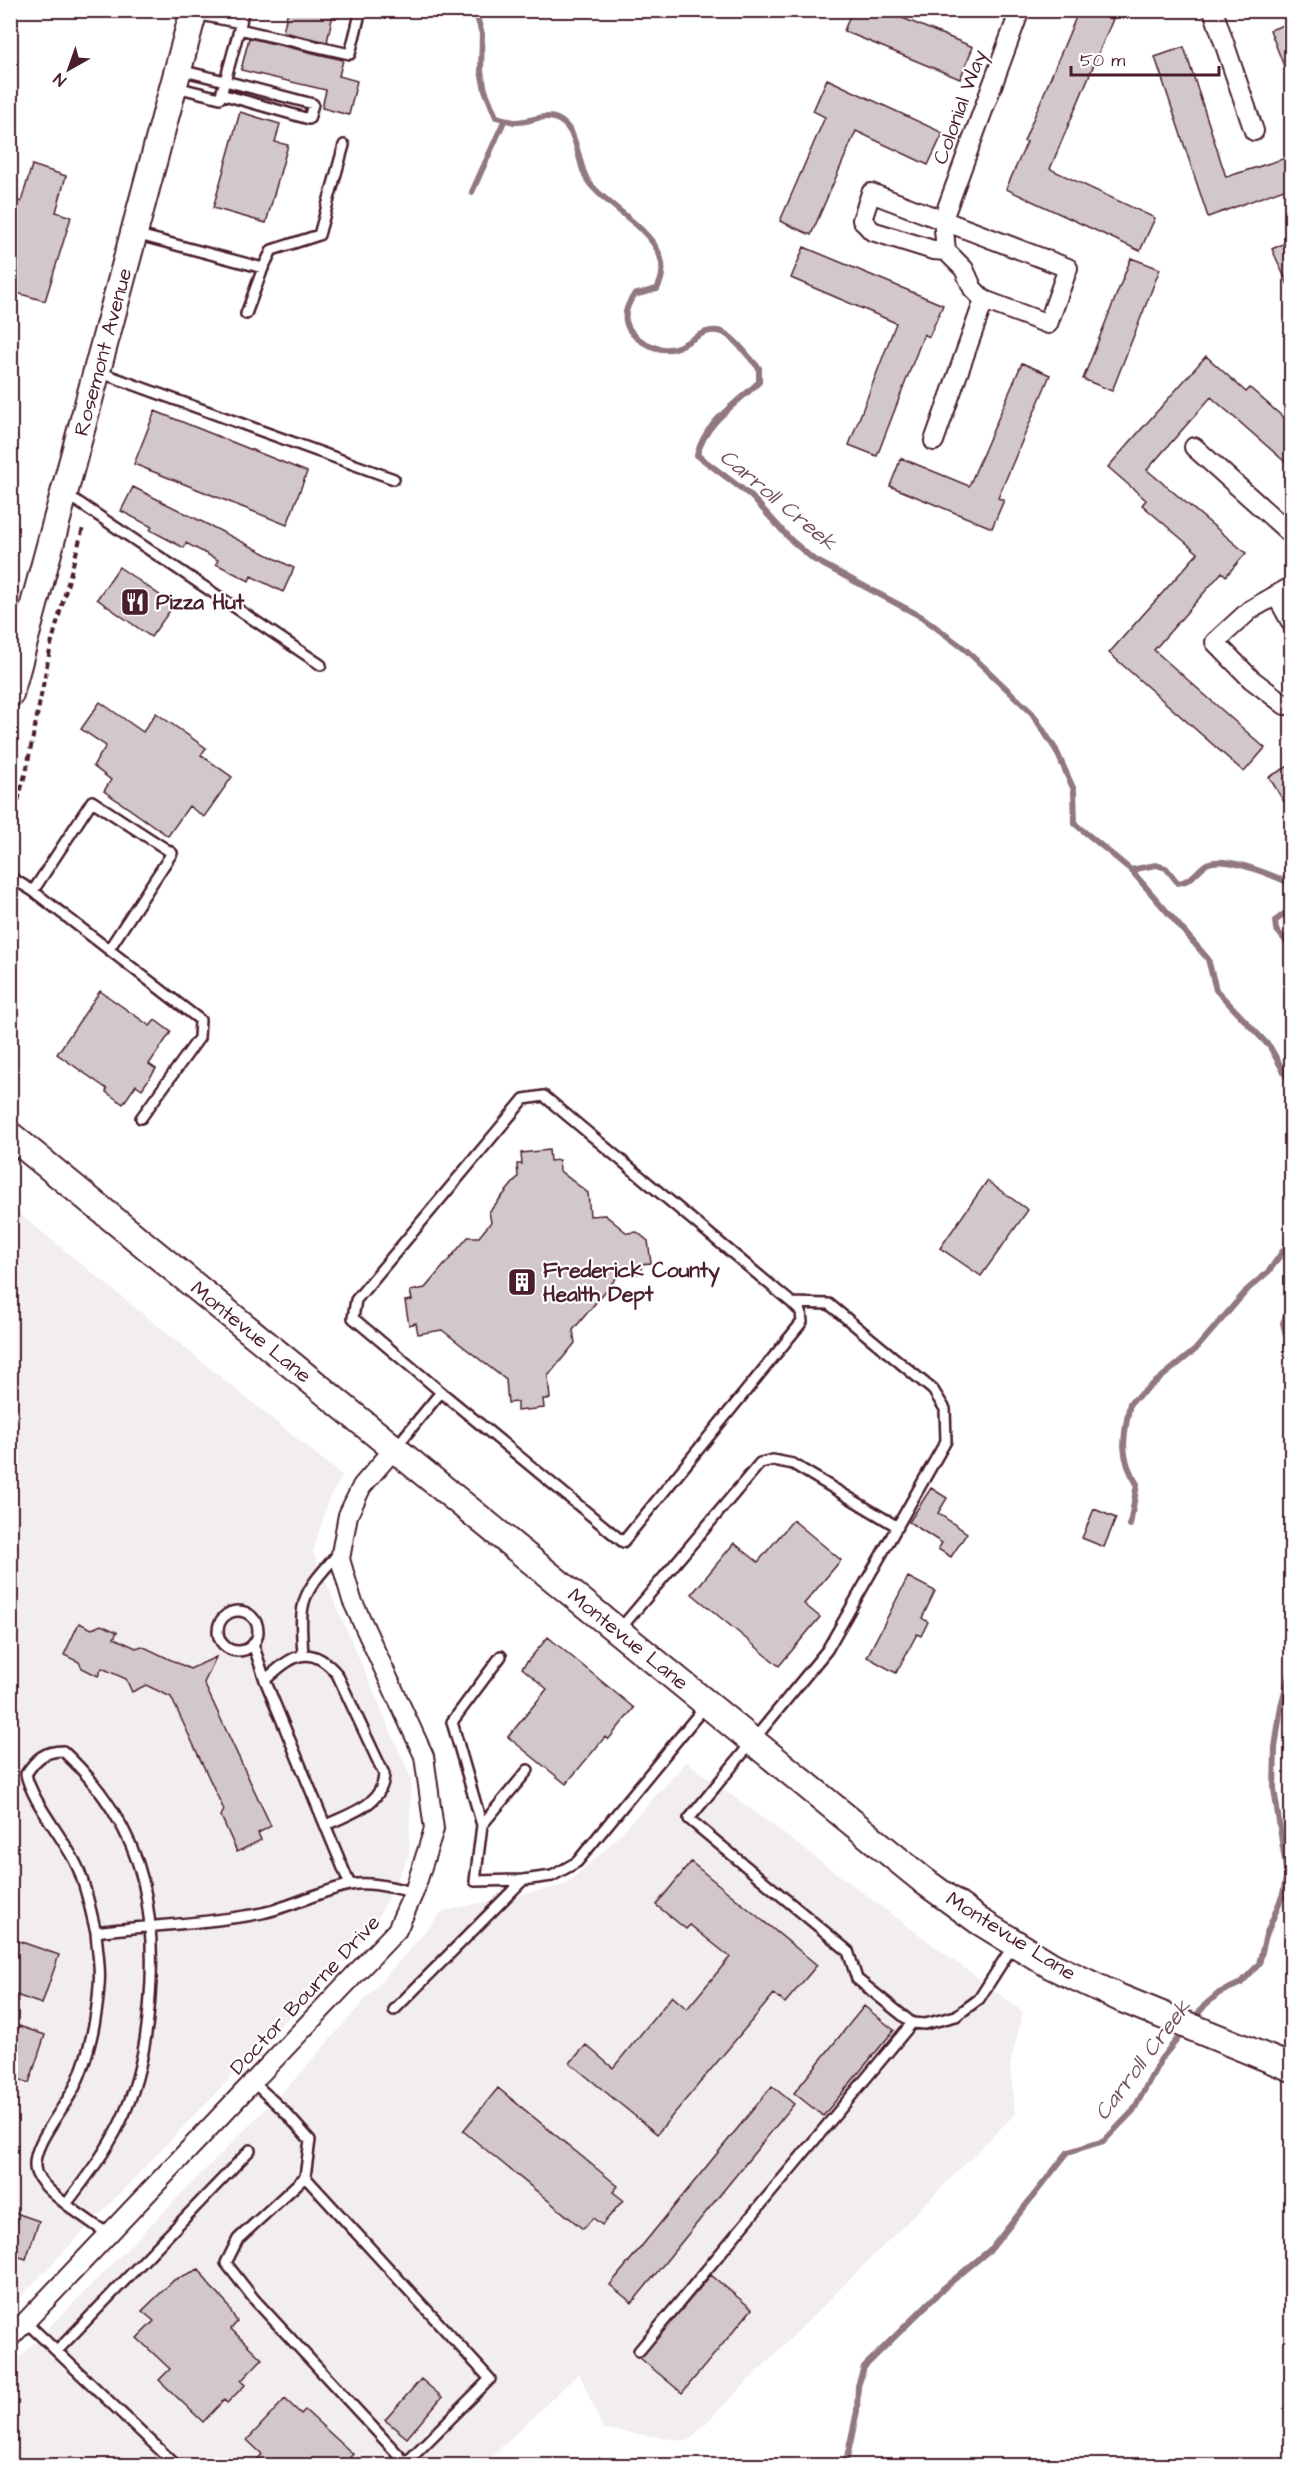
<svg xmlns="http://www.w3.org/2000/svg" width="1302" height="2476" font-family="'Architects Daughter',sans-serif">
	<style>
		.built { fill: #f2eeef }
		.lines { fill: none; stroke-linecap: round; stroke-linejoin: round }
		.stream { stroke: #91787e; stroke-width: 6 }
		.building { fill: #d2c7cb; stroke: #4a1f2b; stroke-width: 1.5 }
		.lane-casing { stroke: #4a1f2b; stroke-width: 14 }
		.street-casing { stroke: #4a1f2b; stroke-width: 22 }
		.secondary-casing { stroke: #4a1f2b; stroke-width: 30 }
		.path { stroke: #4a1f2b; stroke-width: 4; stroke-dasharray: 6 4.5; stroke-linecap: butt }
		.lane { stroke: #fff; stroke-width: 9 }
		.street { stroke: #fff; stroke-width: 18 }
		.secondary { stroke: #fff; stroke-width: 26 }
		.labels { text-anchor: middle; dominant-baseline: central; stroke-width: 4.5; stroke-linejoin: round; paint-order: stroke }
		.street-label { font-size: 21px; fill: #4a1f2b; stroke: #fff }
		.poi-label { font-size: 21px; font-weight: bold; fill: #4a1f2b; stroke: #fff; text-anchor: start }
		.water-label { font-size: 22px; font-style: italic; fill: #74535c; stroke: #fff }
	</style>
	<rect width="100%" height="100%" fill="#fff"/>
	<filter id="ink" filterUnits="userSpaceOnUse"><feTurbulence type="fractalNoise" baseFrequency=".0167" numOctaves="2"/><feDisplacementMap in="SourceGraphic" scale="12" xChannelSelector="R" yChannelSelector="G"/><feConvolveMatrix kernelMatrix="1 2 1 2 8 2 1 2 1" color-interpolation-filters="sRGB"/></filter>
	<g filter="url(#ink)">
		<path class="built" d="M10 1206 343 1476 330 1496 313 1552 411 1778 409 1855 372 1930 11 2307Z
			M687 1762 1023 2012 1010 2066 1015 2114 688 2441 603 2429 579 2373 483 2465 11 2466V2366L297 2077 443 1911 565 1885 607 1848Z"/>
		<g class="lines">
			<path class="stream" d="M475 10 482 34 481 71 485 90 496 117C502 118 508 121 514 122 530 123 544 112 559 120 581 132 576 168 591 185 615 214 682 243 657 289L634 295C629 302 624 312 626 321 630 340 658 353 675 348 692 343 703 326 722 332 735 337 749 358 759 368V382C735 405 706 421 697 455L750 495 791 540 813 559 922 617 966 650 1032 713 1056 750 1074 790 1075 824 1131 870 1208 959 1216 990 1270 1047 1292 1086
				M472 192 505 119
				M1131 870 1156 865 1166 868 1178 883C1192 881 1195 873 1205 865 1222 853 1274 876 1292 884
				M1292 908 1275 921 1276 929 1292 949
				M1292 1300 1283 1323 1292 1359
				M1130 1525 1137 1484C1118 1455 1124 1435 1130 1403L1195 1350 1248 1289 1269 1271 1292 1238
				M1192 2021 1205 2005 1219 1993 1241 1983 1259 1964 1266 1935 1283 1894 1287 1874 1274 1789 1275 1748 1281 1706 1292 1664
				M839 2466 847 2458 857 2411 858 2386 864 2367 945 2287 992 2248 1068 2152 1104 2141 1133 2111 1161 2059 1184 2031"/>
		</g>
		<path class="building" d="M288 10H334L327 42 283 32Z
			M852 10H883L973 47 960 79 844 31Z
			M1079 10H1094L1113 19 1050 169 1155 218 1140 251 1006 189 1027 142 1024 141Z
			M1292 22V82H1290L1270 30Z
			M249 38 343 60 339 76 357 81 349 115 322 108 326 90 241 70Z
			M1184 47 1226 177 1292 156V186L1208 217 1155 57Z
			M827 79 943 133 928 165 856 131 811 235 780 221 825 117 813 111Z
			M240 112 280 124 275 142 288 145 266 223 213 208Z
			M32 165 66 176 56 212 71 217 45 301 10 291V212L14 199 21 202Z
			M1292 240V294L1272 249Z
			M804 247 943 305 929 337 924 334 877 456 849 445 896 323 791 278Z
			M1131 258 1160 269 1112 391 1083 379Z
			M1206 356 1246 392 1250 388 1292 425V468L1211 397 1147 470 1246 553 1226 576 1222 572 1154 650 1265 748 1244 772 1109 653 1198 553 1142 505 1146 500 1108 467Z
			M1022 363 1050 375 998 498 1004 500 992 528 890 486 901 458 969 486Z
			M155 411 307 472 287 525 134 464Z
			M133 487 294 568 283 592 251 576 249 581 216 564 218 560 186 543 184 548 150 530 152 527 121 511Z
			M119 567 174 605 151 637 97 599Z
			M100 702 143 732 156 713 206 748 201 755 232 777 204 817 189 806 168 836 104 791 111 780 93 766 106 746 81 729Z
			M1292 764V815L1269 777Z
			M100 991 150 1026 155 1020 171 1032 149 1064 156 1069 142 1089 136 1085 123 1104 106 1092 107 1089 57 1054Z
			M549 1150 550 1161 559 1160 560 1171 588 1193 590 1216 605 1215 627 1233 637 1232 648 1241 651 1263 641 1264 642 1273 618 1276 573 1330 575 1343 548 1376 550 1399H543L544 1408 517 1411V1402L508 1403 506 1380 442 1330 418 1334 416 1323 409 1325 405 1301 412 1300 410 1291 425 1288 468 1237H479L491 1222 489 1212 518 1177 517 1164H522L521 1153Z
			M987 1181 1028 1210 981 1276 940 1248Z
			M931 1488 947 1498 938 1513 967 1533 951 1557 938 1549 942 1543 909 1522Z
			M1094 1509 1116 1518 1104 1547 1082 1538Z
			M793 1520 841 1560 804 1604 820 1617 779 1666 692 1594 734 1543 758 1562Z
			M908 1577 935 1591 922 1618 928 1622 921 1636 917 1634 896 1673 867 1657Z
			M79 1623 92 1629 101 1625 117 1632 114 1638 136 1648 142 1646 190 1669 216 1657 204 1683 271 1826 258 1833 261 1840 237 1852 221 1816 224 1810 171 1697 146 1685 132 1692 126 1679 102 1668 98 1676 82 1668 79 1662 64 1655Z
			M548 1637 634 1708 608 1740 605 1737 566 1784 508 1737 547 1689 522 1668Z
			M691 1862 817 1965 785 2003 774 1994 657 2134 570 2063 586 2045 613 2068 672 1996 687 2009 730 1957 690 1925 686 1929 656 1905Z
			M10 1938 59 1955 42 2004 10 1993Z
			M864 2006 894 2030 823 2116 794 2093Z
			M19 2026 45 2035 29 2083 10 2076V2051Z
			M772 2086 794 2104 632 2303 610 2285Z
			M498 2088 618 2186 613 2192 623 2200 602 2225 593 2218 583 2229 463 2131Z
			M10 2211 39 2221 26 2259 10 2254Z
			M199 2269 211 2287 225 2301 237 2322 231 2329 262 2359 241 2381 245 2385 227 2403 224 2400 203 2422 159 2380 170 2369 137 2338 154 2321 142 2311 174 2280Z
			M711 2275 752 2309 682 2393 640 2358Z
			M421 2379 442 2397 407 2438 385 2420Z
			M285 2399 301 2414 305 2410 353 2454 342 2466H252L262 2454 247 2440Z"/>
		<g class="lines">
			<g class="lane-casing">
				<path id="lane" d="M195 14 241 23 243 10
					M239 29 350 54 361 10
					M176 87 220 98 225 81 180 70
					M221 94 309 119 313 104 225 81 241 23
					M135 234 263 268 272 250 319 235 344 145
					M246 314 263 268
					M99 372 394 479
					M66 494 321 665
					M10 877 33 891 200 1020 199 1038 141 1118
					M33 891 92 801 172 853 109 949
					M441 1392 623 1542 802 1322 801 1312 792 1303
					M396 1447 441 1392 353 1318 356 1300 524 1099 544 1096 792 1303 829 1304 933 1390 945 1409 946 1441 827 1650 689 1819 848 1951 857 1979 912 2023 925 2024 956 2016 979 1999 1014 1944
					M218 1631a20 20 0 1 1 40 0a20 20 0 1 1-40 0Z
					M620 1629 760 1463 773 1460 793 1464 898 1527
					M253 1644 265 1680 350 1885
					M303 1654C299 1599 301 1595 338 1554
					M501 1656 452 1722 482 1825 475 1881 523 1880 552 1876 577 1862 706 1705
					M265 1680C291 1657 309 1641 337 1674L384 1774C383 1805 351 1813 326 1825
					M482 1825 528 1770
					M96 1932C97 1949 101 1969 99 1986 97 2018 89 2055 76 2084 66 2108 28 2147 36 2172 43 2192 90 2221 108 2234
					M394 2010 523 1880
					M254 2083 283 2110 310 2140 305 2177 238 2239 226 2263 254 2299 406 2463 490 2379 305 2177
					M67 2203C86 2178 106 2152 120 2123 152 2059 159 1950 143 1881 131 1831 100 1785 63 1751 44 1751 36 1759 26 1774 31 1800 63 1837 76 1864 86 1884 90 1910 96 1932 151 1925 208 1924 262 1913 291 1907 322 1890 350 1885 371 1881 393 1888 414 1892
					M25 2321 177 2466
					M57 2351 250 2150
					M639 2351 912 2023"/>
			</g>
			<g class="street-casing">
				<path id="street" d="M1213 10 1254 131
					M871 193 1068 268 1048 324 984 300 973 289 964 269 946 251 933 250 872 231 862 220Z
					M946 251 943 219 1020 10
					M934 441 984 300
					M1194 447 1292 535
					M1292 586 1250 610 1215 642 1251 679 1285 705 1292 704
					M1276 595 1292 624
					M10 2338 397 1930 414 1892 434 1829 424 1756 352 1600 340 1559 348 1515 362 1486 394 1449"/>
			</g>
			<g class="secondary-casing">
				<path id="secondary" d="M10 694 194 10
					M10 1135 924 1881 979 1921 1052 1966 1120 1998 1292 2068"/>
			</g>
			<path class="path" d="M10 831 27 767 51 645 83 528"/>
			<use href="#lane" class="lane"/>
			<use href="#street" class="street"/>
			<use href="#secondary" class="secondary"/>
		</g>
	</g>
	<defs>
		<g id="restaurant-square" transform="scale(1.5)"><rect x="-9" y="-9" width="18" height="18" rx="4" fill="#4a1f2b" stroke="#fff"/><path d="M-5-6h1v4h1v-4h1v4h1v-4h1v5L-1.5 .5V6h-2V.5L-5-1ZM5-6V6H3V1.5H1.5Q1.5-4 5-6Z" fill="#fff"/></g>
		<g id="building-square" transform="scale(1.5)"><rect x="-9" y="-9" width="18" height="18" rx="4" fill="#4a1f2b" stroke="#fff"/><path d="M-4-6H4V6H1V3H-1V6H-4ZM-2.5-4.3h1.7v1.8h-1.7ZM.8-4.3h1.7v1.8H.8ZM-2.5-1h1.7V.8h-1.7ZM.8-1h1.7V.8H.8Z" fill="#fff"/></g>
	</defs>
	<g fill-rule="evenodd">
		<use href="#restaurant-square" x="135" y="602"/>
		<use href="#building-square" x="522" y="1282"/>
	</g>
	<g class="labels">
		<g class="street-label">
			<text transform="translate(960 107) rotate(-70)">Colonial Way</text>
			<text transform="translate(103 352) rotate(-75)">Rosemont Avenue</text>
			<text transform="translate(251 1332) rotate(39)">Montevue Lane</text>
			<text transform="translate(628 1639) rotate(39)">Montevue Lane</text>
			<text transform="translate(1011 1936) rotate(32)">Montevue Lane</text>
			<text transform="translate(305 1995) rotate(-47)">Doctor Bourne Drive</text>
		</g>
		<g class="poi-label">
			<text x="156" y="602">Pizza Hut</text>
			<text x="543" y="1270">Frederick County<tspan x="543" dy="24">Health Dept</tspan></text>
		</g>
		<g class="water-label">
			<text transform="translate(778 500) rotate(40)">Carroll Creek</text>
			<text transform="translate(1143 2060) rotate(-53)">Carroll Creek</text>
		</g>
	</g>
	<rect width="1302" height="2476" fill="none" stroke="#fff" stroke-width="36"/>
	<rect x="18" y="18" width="1266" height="2440" fill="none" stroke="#4a1f2b" stroke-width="2" filter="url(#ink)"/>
	<g transform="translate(69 69) rotate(220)" stroke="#ffffff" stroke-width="4.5" paint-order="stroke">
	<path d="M0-4.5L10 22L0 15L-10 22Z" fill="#4a1f2b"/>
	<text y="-9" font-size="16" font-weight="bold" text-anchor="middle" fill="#4a1f2b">N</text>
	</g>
	<path d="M1071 66v9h148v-9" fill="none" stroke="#4a1f2b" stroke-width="3"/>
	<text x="1080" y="66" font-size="18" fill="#4a1f2b" stroke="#ffffff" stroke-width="4.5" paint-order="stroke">50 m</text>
</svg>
